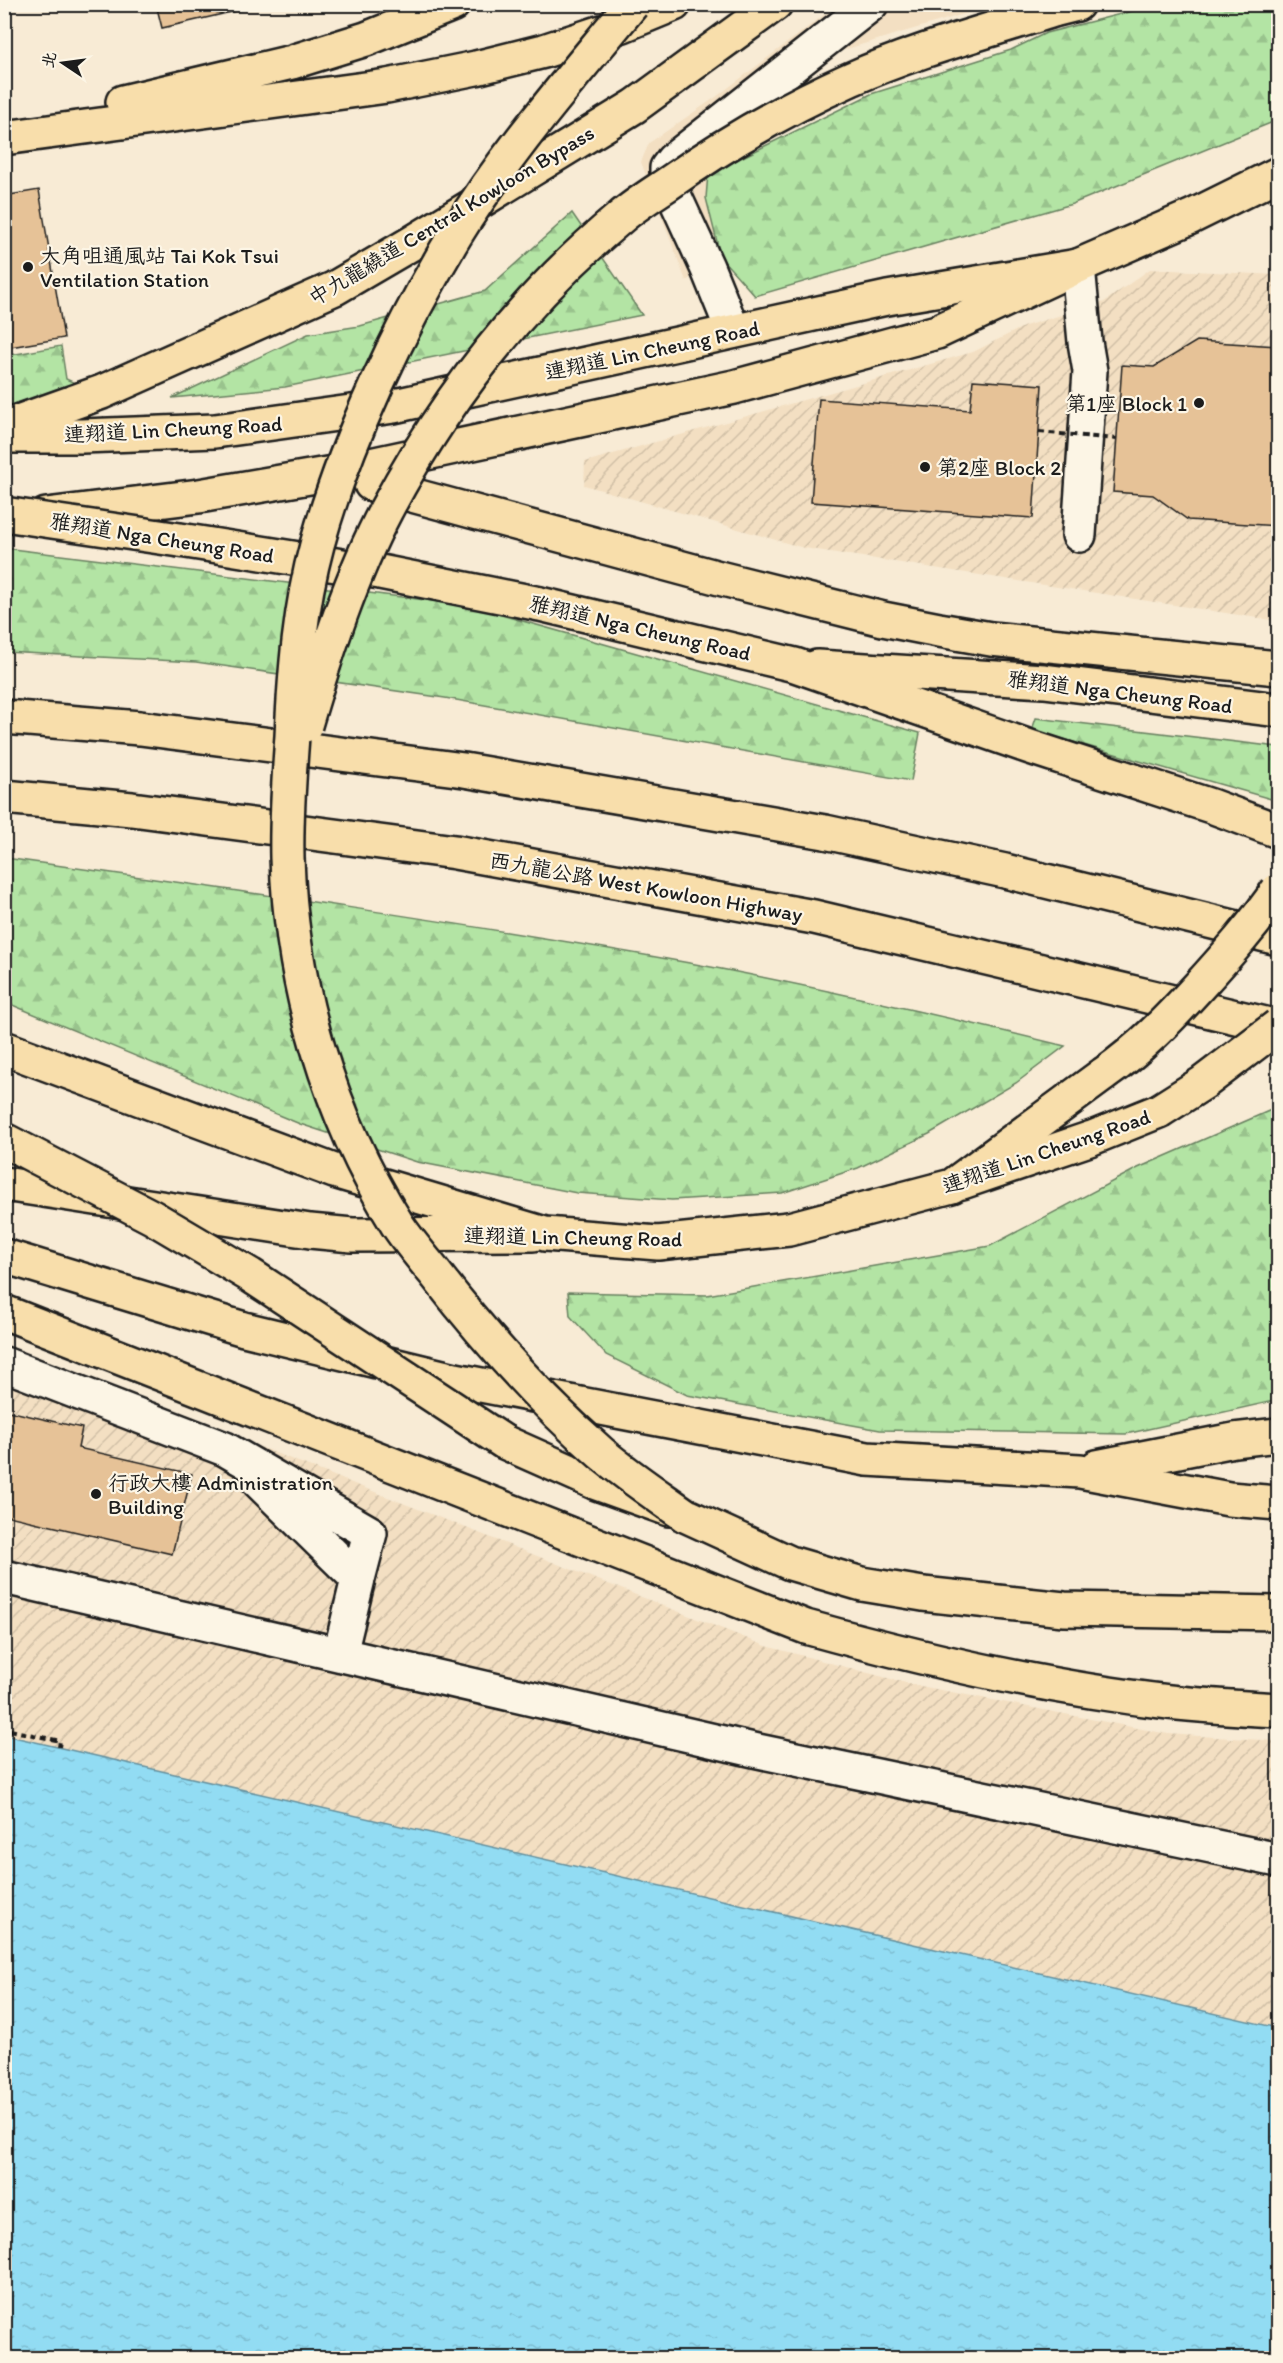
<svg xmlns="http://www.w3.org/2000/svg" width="1283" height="2363" font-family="Itim,'LXGW WenKai TC',sans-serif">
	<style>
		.built { fill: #f3dfc2 }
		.industrial { fill: url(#industrial-furrows) }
		.forest { fill: url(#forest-firs); stroke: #688060; stroke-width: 1.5 }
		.water { fill: url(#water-ripples); stroke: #638f9d; stroke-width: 1.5 }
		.building { fill: #e6c297; stroke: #1c1c1c; stroke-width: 1.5 }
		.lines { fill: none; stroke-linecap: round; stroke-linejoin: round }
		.minor-casing { stroke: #1c1c1c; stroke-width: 38 }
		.major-casing { stroke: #1c1c1c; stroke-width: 38 }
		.highway-casing { stroke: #1c1c1c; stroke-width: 38 }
		.path { stroke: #1c1c1c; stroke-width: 4; stroke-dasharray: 6 4.5; stroke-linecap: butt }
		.minor { stroke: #fcf5e5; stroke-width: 33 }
		.major { stroke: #f8deab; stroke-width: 33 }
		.highway { stroke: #f8deab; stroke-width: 33 }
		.major-bridge-casing { stroke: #1c1c1c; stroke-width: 38; stroke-linecap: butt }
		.highway-bridge-casing { stroke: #1c1c1c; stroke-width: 38; stroke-linecap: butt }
		.path-bridge { stroke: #1c1c1c; stroke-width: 4; stroke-dasharray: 6 4.5; stroke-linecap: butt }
		.major-bridge { stroke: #f8deab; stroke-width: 33 }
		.highway-bridge { stroke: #f8deab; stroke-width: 33 }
		.poi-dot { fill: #1c1c1c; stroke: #fcf5e5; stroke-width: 2 }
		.labels { text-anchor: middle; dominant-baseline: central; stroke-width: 4.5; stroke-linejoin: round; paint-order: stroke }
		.street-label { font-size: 21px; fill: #1c1c1c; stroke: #fcf5e5 }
		.poi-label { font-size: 21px; fill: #1c1c1c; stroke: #fcf5e5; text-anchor: start }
	</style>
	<defs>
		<pattern id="industrial-furrows" width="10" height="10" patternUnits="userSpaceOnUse" patternTransform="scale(1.5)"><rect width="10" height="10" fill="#f3dfc2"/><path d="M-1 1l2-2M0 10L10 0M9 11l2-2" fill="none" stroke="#d0bfa6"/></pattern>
		<pattern id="forest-firs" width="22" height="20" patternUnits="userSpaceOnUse" patternTransform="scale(1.5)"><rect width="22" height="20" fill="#b3e4a4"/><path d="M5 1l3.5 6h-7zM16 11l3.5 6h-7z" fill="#99c38d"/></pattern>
		<pattern id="water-ripples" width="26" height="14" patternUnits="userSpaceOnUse" patternTransform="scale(1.5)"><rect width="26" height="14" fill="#92dcf3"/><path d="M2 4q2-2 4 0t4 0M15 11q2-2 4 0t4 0" fill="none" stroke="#7dbcd0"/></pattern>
	</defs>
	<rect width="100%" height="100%" fill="#f8ebd5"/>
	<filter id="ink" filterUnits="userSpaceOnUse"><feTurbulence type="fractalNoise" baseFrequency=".0167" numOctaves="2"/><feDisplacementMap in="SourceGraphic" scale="12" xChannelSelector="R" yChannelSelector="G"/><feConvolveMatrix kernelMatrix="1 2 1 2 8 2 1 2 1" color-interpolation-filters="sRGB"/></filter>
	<g filter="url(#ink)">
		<path class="built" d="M837 5H994L810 60 748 112 706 198 721 258 686 281 641 162 649 143 716 97Z"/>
		<path class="industrial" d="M1150 269 1278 275V621L804 548 584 485 585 462 973 352 1025 326 1104 302Z
			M4 1346 766 1646 910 1684 1168 1734 1278 1741V2358L5 2049Z"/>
		<path class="forest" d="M1156 5H1278V120L1072 204 755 296 721 258 706 198 708 174 871 94 1011 50 1046 33Z
			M572 213 642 315 285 387 172 398 308 334 360 326 485 291Z
			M61 346 66 379 79 385 5 415V356Z
			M4 548 466 605 920 733 911 781 445 698 196 662 5 652Z
			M1036 718 1278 747V801L1032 730Z
			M5 858C235 890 466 923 695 964 819 987 942 1016 1065 1046L1016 1083 929 1134 858 1168 782 1193 672 1200 577 1193 417 1162 300 1124 5 1002Z
			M1278 1107V1400L1126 1434 880 1430 687 1395 606 1355 570 1316 568 1292 707 1295 990 1246 1138 1168Z"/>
		<path class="water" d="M5 1735 1278 2028V2358H5Z"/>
		<path class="building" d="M156 4H266L162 28Z
			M39 190 64 338 4 348V196Z
			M1197 341 1278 346V526L1188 520 1153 495 1113 492 1122 365 1154 367Z
			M973 380 1042 385 1033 518 811 502 819 399 970 410Z
			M4 1410 82 1428 78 1448 192 1474 172 1554 4 1515Z"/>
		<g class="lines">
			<g class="minor-casing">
				<path id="minor" d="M1078 266 1085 342 1090 371 1079 535
					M733 331 707 267 667 180V168L673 160 871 4
					M4 1364 225 1449 370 1533 358 1579
					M259 1482 358 1579 340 1654
					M4 1577 758 1751 1278 1860"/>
			</g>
			<g class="major-casing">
				<path id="major" d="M1053 10 1077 4
					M4 436H82L215 431 394 406 887 298 1078 266 1191 217 1278 174
					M817 667 1044 681 1278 710
					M962 1182 1092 1138 1159 1111
					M4 1184 310 1231 352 1235 533 1234
					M685 1515 790 1563 862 1584 923 1594 1064 1609 1278 1613"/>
			</g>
			<g class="highway-casing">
				<path id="highway" d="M123 102 292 62 366 39 453 4
					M4 138 387 86 476 68 544 51 623 25 674 4
					M4 427 102 392 335 288 412 243 635 106 775 4
					M371 484 723 579 883 619 939 630 991 639 1278 668
					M46 515 199 496 333 473 734 387 937 332 1078 266
					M180 540 380 572 540 604 795 665 1030 747 1211 806 1278 831
					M4 717 140 728 464 770 825 832 1005 871 1278 938
					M4 797 132 809 455 852 814 917 1278 1027
					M4 1048 334 1171 545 1234 658 1243 789 1229 952 1186 1104 1074
					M4 1256 244 1329 455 1380 867 1459 1080 1471 1229 1499 1278 1503
					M4 1312 806 1627C925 1660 1046 1688 1169 1702 1205 1706 1242 1708 1278 1710
					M504 1442 594 1482 669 1509
					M1097 1467 1234 1440 1278 1435"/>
			</g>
			<path class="path" d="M10 1730 60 1741 59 1747"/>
			<use href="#minor" class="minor"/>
			<use href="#major" class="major"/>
			<use href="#highway" class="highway"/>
			<g class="major-bridge-casing">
				<path id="major-bridge" d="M632 4C571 79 507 151 456 234 401 325 345 442 317 545 300 607 295 672 292 736 289 776 286 818 287 858 291 986 329 1115 397 1224 408 1241 422 1257 434 1272 484 1337 539 1399 601 1453 627 1475 657 1495 685 1515
					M305 725C326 654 351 576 386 510 445 399 524 298 621 217 635 205 651 195 666 185 724 144 786 108 851 79 916 50 986 32 1053 10
					M1159 1111 1203 1083 1278 1026"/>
			</g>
			<g class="highway-bridge-casing">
				<path id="highway-bridge" d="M4 514 180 540
					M1104 1074C1140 1049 1170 1018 1199 986 1227 955 1255 924 1278 890
					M4 1140 152 1217 250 1275 504 1442"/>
			</g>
			<path class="path-bridge" d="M1039 432 1117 439"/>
			<use href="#major-bridge" class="major-bridge"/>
			<use href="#highway-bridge" class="highway-bridge"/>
		</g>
	</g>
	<g class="poi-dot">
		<circle cx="28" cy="267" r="6"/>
		<circle cx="1199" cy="403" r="6"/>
		<circle cx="925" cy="467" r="6"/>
		<circle cx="96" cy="1494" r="6"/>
	</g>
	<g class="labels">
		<g class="street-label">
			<text transform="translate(451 215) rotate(-31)">中九龍繞道 Central Kowloon Bypass</text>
			<text transform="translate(652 350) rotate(-12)">連翔道 Lin Cheung Road</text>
			<text transform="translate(173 429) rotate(-3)">連翔道 Lin Cheung Road</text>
			<text transform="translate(162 538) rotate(9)">雅翔道 Nga Cheung Road</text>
			<text transform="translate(640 628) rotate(13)">雅翔道 Nga Cheung Road</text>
			<text transform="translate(1120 692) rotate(7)">雅翔道 Nga Cheung Road</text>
			<text transform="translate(646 887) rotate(10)">西九龍公路 West Kowloon Highway</text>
			<text transform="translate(1046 1151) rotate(-19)">連翔道 Lin Cheung Road</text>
			<text transform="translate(573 1237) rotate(1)">連翔道 Lin Cheung Road</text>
		</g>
		<g class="poi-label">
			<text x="40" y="255">大角咀通風站 Tai Kok Tsui<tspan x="40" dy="24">Ventilation Station</tspan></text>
			<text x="1187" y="403" text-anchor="end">第1座 Block 1</text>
			<text x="937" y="467">第2座 Block 2</text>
			<text x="108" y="1482">行政大樓 Administration<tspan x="108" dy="24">Building</tspan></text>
		</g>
	</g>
	<rect width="1283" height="2363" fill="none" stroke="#fcf5e5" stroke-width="24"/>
	<rect x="12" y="12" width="1259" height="2339" fill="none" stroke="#1c1c1c" stroke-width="2" filter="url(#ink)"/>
	<g transform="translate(63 63) rotate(283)" stroke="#fcf5e5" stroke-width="4.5" paint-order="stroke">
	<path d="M0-4.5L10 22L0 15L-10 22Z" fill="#1c1c1c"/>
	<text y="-9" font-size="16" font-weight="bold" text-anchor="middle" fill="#1c1c1c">北</text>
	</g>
</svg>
